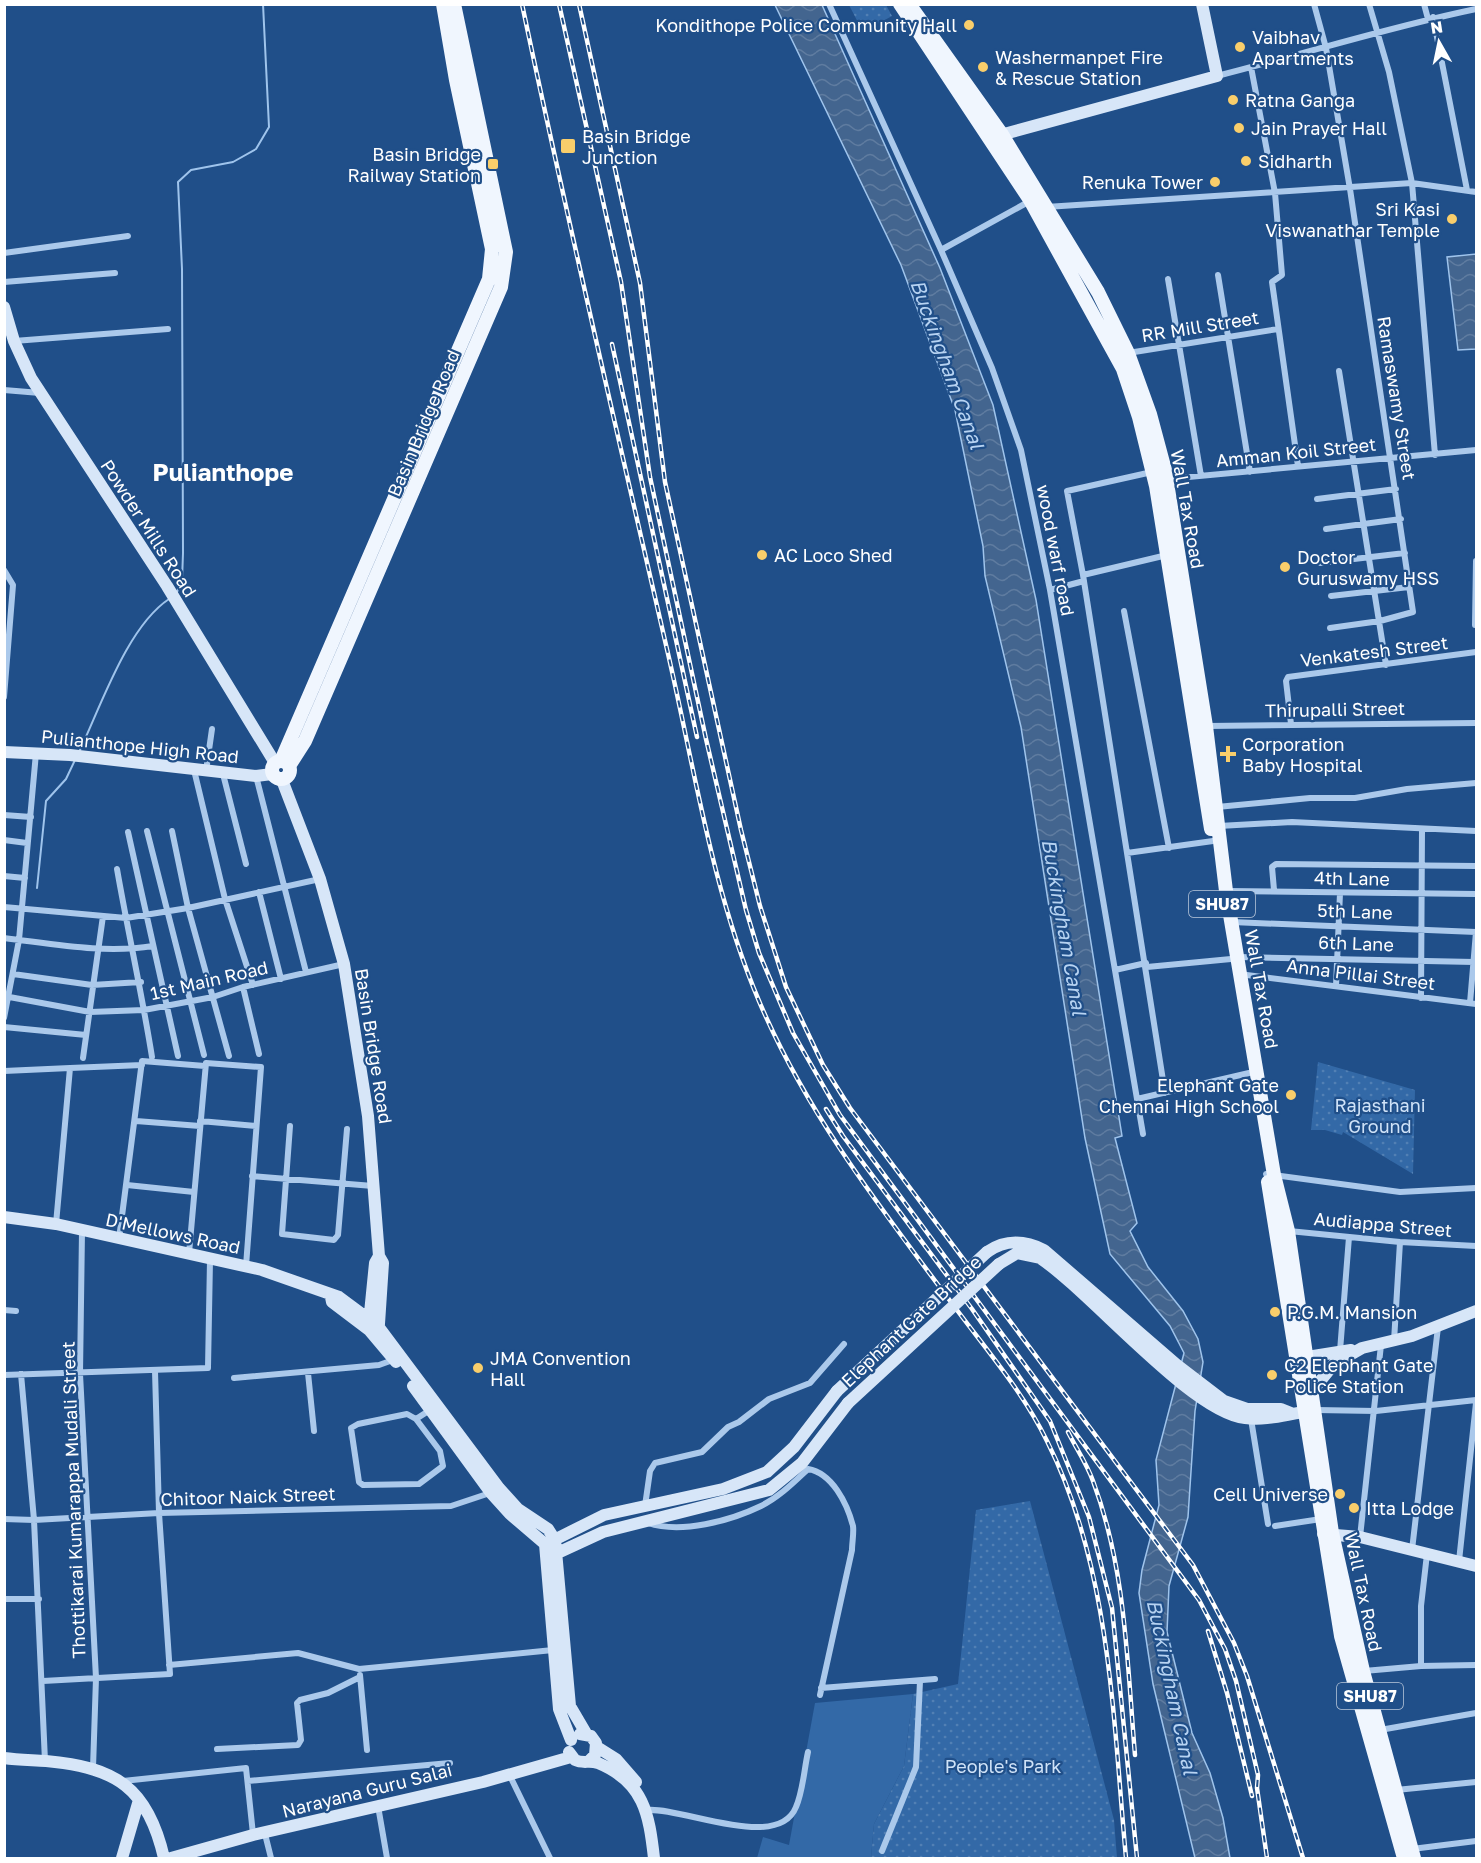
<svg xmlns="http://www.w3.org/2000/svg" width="1481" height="1863" font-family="'Golos Text',sans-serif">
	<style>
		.grass { fill: #3369a7 }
		.park { fill: url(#park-dots) }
		.water { fill: url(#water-waves); stroke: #9fc4ec; stroke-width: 1.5 }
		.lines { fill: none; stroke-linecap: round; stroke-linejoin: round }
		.stream { stroke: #9fc4ec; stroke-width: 2 }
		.street { stroke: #abc9eb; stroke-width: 6 }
		.secondary { stroke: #d7e6f8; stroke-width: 12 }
		.primary { stroke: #f0f6fe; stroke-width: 14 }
		.rail-casing { stroke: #fff; stroke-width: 4.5 }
		.rail { stroke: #204f89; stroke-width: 2; stroke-dasharray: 7; stroke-linecap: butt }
		.secondary-bridge { stroke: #d7e6f8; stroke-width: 12 }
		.poi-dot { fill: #f9ce6b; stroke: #204f89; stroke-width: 2 }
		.labels { text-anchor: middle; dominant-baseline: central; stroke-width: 4.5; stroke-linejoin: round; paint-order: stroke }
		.shield { fill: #204f89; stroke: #bccadc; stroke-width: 1.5 }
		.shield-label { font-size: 16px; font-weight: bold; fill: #fff }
		.poi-label { font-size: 18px; fill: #fff; stroke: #204f89; text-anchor: start }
		.street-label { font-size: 18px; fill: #fff; stroke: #204f89 }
		.park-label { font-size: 18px; fill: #d0e3f8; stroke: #204f89 }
		.water-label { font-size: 20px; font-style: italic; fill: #b7d3f2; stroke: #204f89 }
		.district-label { font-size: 24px; font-weight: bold; fill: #fff; stroke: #204f89 }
	</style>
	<defs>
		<pattern id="park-dots" width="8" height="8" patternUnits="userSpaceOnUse" patternTransform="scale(1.5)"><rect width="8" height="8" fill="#3369a7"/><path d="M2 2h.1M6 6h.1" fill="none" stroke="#5280b4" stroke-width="1.8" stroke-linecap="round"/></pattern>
		<pattern id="water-waves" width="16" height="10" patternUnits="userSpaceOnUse" patternTransform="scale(1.5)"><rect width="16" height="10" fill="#43658f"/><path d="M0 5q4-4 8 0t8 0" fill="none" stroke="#5f7ca0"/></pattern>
	</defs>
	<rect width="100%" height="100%" fill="#204f89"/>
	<path class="grass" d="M913 1694 904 1766 874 1824 871 1858H757L763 1837 789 1845 815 1703Z"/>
	<path class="park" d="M849 5H886L892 16 863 32Z
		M1318 1062 1415 1090 1413 1174 1343 1132 1342 1135 1325 1130H1311Z
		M1030 1501 1114 1820 1117 1858H871L874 1824 904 1766 913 1694 958 1684 976 1510Z"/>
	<path class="water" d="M775 5H822L940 268 993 405 1036 600 1122 1136 1115 1138 1137 1223 1130 1231 1148 1267 1183 1311 1198 1339 1203 1362 1195 1411 1188 1517 1169 1586 1167 1632 1192 1733 1210 1773 1223 1818 1230 1858H1195L1153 1684 1139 1593 1142 1570 1159 1505 1156 1460 1184 1353 1170 1326 1110 1254 1085 1138 1021 727 985 576 983 546 955 410 901 265Z
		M1476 254V349L1458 350 1447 257Z"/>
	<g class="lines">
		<path class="stream" d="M176 594 182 581 183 553 182 269 178 182 191 170 233 162 256 149 269 127 263 4
			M79 752C101 706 127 627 169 599
			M37 888 46 801 66 779 75 760"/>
		<path class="street" d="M829 4 941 250 992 368 1021 450 1050 590 1143 1134
			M1314 4 1326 48 1350 189 1413 612 1380 621 1330 628
			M1369 4 1389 72 1412 183 1435 455
			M1424 4 1428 19
			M1433 17 1467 190
			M1251 67 1275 193 1282 275 1272 282 1298 466
			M1217 76C1304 54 1389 27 1476 9
			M1046 207 1412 183 1476 192
			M941 250 1030 201
			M4 253 128 236
			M1218 275 1250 472
			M1168 279 1201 476
			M4 282 115 273
			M14 341 168 329
			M1128 353 1278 329
			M1339 371 1386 665
			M4 390 40 393
			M1152 472 1067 491 1083 575 1165 1093
			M1167 479 1476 450
			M1317 499 1396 489
			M1326 529 1401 519
			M1320 563 1405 553
			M4 570 13 585 4 697
			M1083 575 1167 555
			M1050 590 1084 581
			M1331 596 1409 587
			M1124 611 1169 848
			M1475 625 1476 561
			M1291 724 1286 681 1288 677 1476 652
			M1207 726 1476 723
			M194 770 225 899 253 985
			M206 771 212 729
			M223 774 246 864
			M256 776 306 972
			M1217 807 1310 798H1355L1407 789 1476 783
			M4 815 31 817
			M1219 826 1292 822 1476 831
			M147 831 204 1055
			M172 831 188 908 229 1056
			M128 832 178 1056
			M4 840 27 843
			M1127 853 1213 841
			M117 869C128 932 142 994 152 1057
			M4 876 25 878
			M1274 890 1272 867 1276 864 1476 866
			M1227 891 1476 894
			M259 892 281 979
			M4 907 126 918 188 908 320 879
			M1232 922 1476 932
			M4 938C54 944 104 954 153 946
			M1238 957 1474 962
			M1147 967 1231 959
			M1115 970 1146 963
			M13 974 92 985 141 982
			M1239 974 1476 1004
			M1336 986 1340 893
			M243 987 259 1054
			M4 996 90 1012 144 1010 213 997 243 987 344 964
			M1421 998 1422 829
			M1470 1003 1476 932
			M4 1018 19 940 36 753
			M4 1027 86 1035
			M83 1058 103 916
			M4 1071 70 1068
			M1137 1099 1249 1073
			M136 1121 200 1126
			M200 1121 256 1126
			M290 1126 282 1234 334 1240 338 1235 347 1129
			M1266 1174 1400 1192 1476 1188
			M252 1176 373 1186
			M127 1185 194 1192
			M56 1224 70 1068 142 1065
			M82 1231 80 1374 96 1678 93 1768
			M1289 1231 1400 1242 1476 1246
			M119 1239 142 1061 205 1066
			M189 1253 206 1063 261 1067 246 1266
			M4 1310 16 1311
			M1394 1341 1400 1242
			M1340 1351 1349 1237
			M308 1373 314 1431
			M21 1374 34 1520 45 1761
			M4 1375 208 1368 210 1260
			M234 1378 379 1365 393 1360
			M1316 1410 1376 1411 1476 1400
			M416 1419 407 1414 358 1424 351 1428 359 1482 363 1485 419 1484 443 1466 440 1451 416 1419 430 1410
			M1251 1419 1268 1524
			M645 1506 650 1471 655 1463 702 1452 728 1427 739 1422 769 1399 810 1383 844 1344
			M4 1519 34 1520 159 1513 451 1506 490 1493
			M648 1523C681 1534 730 1521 761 1506 779 1497 793 1483 808 1469 832 1473 847 1503 853 1526 854 1533 852 1543 852 1550L820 1695
			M1275 1526 1321 1519
			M1360 1537 1381 1345
			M1412 1550 1438 1327
			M1459 1561 1476 1403
			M4 1599H39
			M169 1665 298 1653 359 1669 553 1650
			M1421 1666V1606L1427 1554
			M1364 1671 1421 1666 1476 1665
			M360 1675 367 1750
			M43 1681 170 1674 159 1513 155 1371
			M821 1688 935 1679
			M1380 1730 1476 1713
			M217 1749 298 1745 301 1740 297 1703 300 1700 328 1693 360 1677
			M509 1774 550 1858
			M123 1781 246 1768 253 1834
			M248 1781 450 1763
			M1396 1790 1476 1782
			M378 1806 387 1858
			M647 1810C683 1807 778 1852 796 1807 803 1791 804 1770 808 1752
			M265 1834 271 1858
			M1412 1849 1476 1841
			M882 1851 916 1767 920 1681"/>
		<path class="secondary" d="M993 137 1217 76 1202 4
			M4 307 14 341 31 378 167 586 275 763
			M4 752 70 755 256 776 272 774
			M282 780 320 879 344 964 368 1116 379 1256 383 1263 378 1339
			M4 1217 56 1224 262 1270 339 1297 378 1326 499 1488 518 1509 548 1529 555 1540 570 1706 587 1735
			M987 1252C1006 1239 1024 1240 1044 1250L1177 1365 1224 1401 1247 1409H1281L1291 1413
			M999 1264 1017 1253 1040 1258C1092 1293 1191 1412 1245 1418 1269 1421 1289 1413 1313 1411
			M331 1297 332 1302 369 1330 396 1362
			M369 1323 375 1263 379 1256
			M1307 1357 1351 1350
			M413 1386 491 1493 510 1514 545 1544 559 1709 571 1740
			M1313 1390 1334 1364 1362 1348 1412 1336 1476 1311
			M1323 1534 1360 1537 1476 1566
			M548 1543 604 1515 723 1489 767 1472 794 1447 837 1391
			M551 1556 603 1532 769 1490 802 1463 848 1403
			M580 1734 591 1736 596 1743 595 1755 589 1761
			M597 1747 616 1759 636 1782
			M569 1752 575 1760C583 1764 589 1760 598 1763 644 1782 649 1814 654 1858
			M4 1758C18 1760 32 1760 46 1761 116 1767 148 1788 164 1858
			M122 1858 139 1800
			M171 1858 253 1835 483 1782 571 1757"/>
		<path class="primary" d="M900 4 1030 200 1123 369 1139 417 1156 486 1211 829
			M909 4 1001 133 1098 292 1128 353 1150 414 1165 470 1206 726 1226 891 1274 1175 1288 1231 1332 1533 1363 1671 1414 1858
			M272 770a9 9 0 1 1 18 0a9 9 0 1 1-18 0Z
			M281 761 489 279 492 249 456 80 443 4
			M289 766 305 741 501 287 506 252 454 4
			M1268 1182 1341 1636 1404 1858"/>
		<g class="rail-casing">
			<path id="rail" d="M522 4C567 219 617 432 666 645 694 764 711 888 759 1001 806 1112 879 1206 951 1302 984 1347 1022 1390 1047 1441 1111 1569 1113 1719 1126 1858
				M559 4 621 282 650 477 706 739 746 910 759 953 793 1033 840 1115 1199 1600 1225 1649 1236 1681 1258 1775 1257 1788 1267 1858
				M579 4 640 283 665 482 741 830 760 906 786 987 823 1065 850 1108 1193 1565 1234 1643 1247 1676 1303 1858
				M612 344 697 737
				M826 1109 843 1136 972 1309 1050 1421 1089 1517 1112 1608 1137 1858
				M1068 1432C1076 1448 1087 1464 1093 1481 1126 1569 1127 1662 1135 1755
				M1208 1631 1227 1693 1252 1796"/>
		</g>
		<use href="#rail" class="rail"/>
		<path class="secondary-bridge" d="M837 1391 987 1252
			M848 1403 999 1264"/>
	</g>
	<g class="poi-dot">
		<circle cx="969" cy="25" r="6"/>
		<circle cx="1240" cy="47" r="6"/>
		<circle cx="983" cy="67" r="6"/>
		<circle cx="1233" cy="100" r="6"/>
		<circle cx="1239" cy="128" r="6"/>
		<rect x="560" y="138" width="16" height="16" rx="3"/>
		<circle cx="1246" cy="161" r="6"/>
		<rect x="487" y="158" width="12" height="12" rx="3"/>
		<circle cx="1215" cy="182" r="6"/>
		<circle cx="1452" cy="219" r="6"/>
		<circle cx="762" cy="555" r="6"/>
		<circle cx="1285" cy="567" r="6"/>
		<path d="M1225 745h6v6h6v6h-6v6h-6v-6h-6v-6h6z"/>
		<circle cx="1291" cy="1095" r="6"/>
		<circle cx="1275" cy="1312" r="6"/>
		<circle cx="478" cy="1368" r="6"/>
		<circle cx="1272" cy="1375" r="6"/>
		<circle cx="1340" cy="1494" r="6"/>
		<circle cx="1354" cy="1508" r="6"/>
	</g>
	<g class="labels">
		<g class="shield">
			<rect x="1189" y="891" width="66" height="26" rx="4.5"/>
			<rect x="1337" y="1683" width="66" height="26" rx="4.5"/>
		</g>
		<g class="shield-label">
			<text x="1222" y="904">SHU87</text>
			<text x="1370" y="1696">SHU87</text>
		</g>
		<g class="poi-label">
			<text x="957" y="25" text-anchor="end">Kondithope Police Community Hall</text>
			<text x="1252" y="37">Vaibhav<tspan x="1252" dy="21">Apartments</tspan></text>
			<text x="995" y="57">Washermanpet Fire<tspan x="995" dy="21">&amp; Rescue Station</tspan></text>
			<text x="1245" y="100">Ratna Ganga</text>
			<text x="1251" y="128">Jain Prayer Hall</text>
			<text x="582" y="136">Basin Bridge<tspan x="582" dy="21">Junction</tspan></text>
			<text x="481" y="154" text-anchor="end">Basin Bridge<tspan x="481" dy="21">Railway Station</tspan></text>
			<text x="1258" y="161">Sidharth</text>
			<text x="1203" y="182" text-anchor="end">Renuka Tower</text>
			<text x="1440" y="209" text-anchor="end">Sri Kasi<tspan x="1440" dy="21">Viswanathar Temple</tspan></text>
			<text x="774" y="555">AC Loco Shed</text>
			<text x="1297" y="557">Doctor<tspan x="1297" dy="21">Guruswamy HSS</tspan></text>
			<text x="1242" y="744">Corporation<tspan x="1242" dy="21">Baby Hospital</tspan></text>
			<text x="1279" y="1085" text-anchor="end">Elephant Gate<tspan x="1279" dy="21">Chennai High School</tspan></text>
			<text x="1287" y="1312">P.G.M. Mansion</text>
			<text x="490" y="1358">JMA Convention<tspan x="490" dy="21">Hall</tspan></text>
			<text x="1284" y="1365">C2 Elephant Gate<tspan x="1284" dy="21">Police Station</tspan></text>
			<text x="1328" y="1494" text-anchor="end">Cell Universe</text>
			<text x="1366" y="1508">Itta Lodge</text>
		</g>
		<g class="street-label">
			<text transform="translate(1200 326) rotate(-9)">RR Mill Street</text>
			<text transform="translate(1397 398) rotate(81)">Ramaswamy Street</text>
			<text transform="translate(423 423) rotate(-67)">Basin Bridge Road</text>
			<text transform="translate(1296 452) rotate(-6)">Amman Koil Street</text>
			<text transform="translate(1188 509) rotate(80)">Wall Tax Road</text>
			<text transform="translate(149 528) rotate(57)">Powder Mills Road</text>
			<text transform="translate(1056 550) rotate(79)">wood warf road</text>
			<text transform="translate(1374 651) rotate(-7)">Venkatesh Street</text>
			<text transform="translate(1335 709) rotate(-1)">Thirupalli Street</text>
			<text transform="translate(140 746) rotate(6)">Pulianthope High Road</text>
			<text transform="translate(1352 878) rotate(1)">4th Lane</text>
			<text transform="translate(1355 911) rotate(2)">5th Lane</text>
			<text transform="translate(1356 943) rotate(2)">6th Lane</text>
			<text transform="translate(1361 974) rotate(7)">Anna Pillai Street</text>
			<text transform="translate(209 980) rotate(-13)">1st Main Road</text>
			<text transform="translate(1262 989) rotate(80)">Wall Tax Road</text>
			<text transform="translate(374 1046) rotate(81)">Basin Bridge Road</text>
			<text transform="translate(1383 1224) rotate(5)">Audiappa Street</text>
			<text transform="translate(173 1233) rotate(12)">D'Mellows Road</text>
			<text transform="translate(911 1321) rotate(-43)">Elephant Gate Bridge</text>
			<text transform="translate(248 1496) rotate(-2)">Chitoor Naick Street</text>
			<text transform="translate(73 1500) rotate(-92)">Thottikarai Kumarappa Mudali Street</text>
			<text transform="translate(1364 1592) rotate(78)">Wall Tax Road</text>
			<text transform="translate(367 1790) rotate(-14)">Narayana Guru Salai</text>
		</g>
		<g class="park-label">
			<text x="1380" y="1105">Rajasthani<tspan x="1380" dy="21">Ground</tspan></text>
			<text x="1003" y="1766">People's Park</text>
		</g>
		<g class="water-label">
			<text transform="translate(948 364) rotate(70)">Buckingham Canal</text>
			<text transform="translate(1065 927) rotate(80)">Buckingham Canal</text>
			<text transform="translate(1173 1687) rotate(78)">Buckingham Canal</text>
		</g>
		<g class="district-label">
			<text x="223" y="471">Pulianthope</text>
		</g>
	</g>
	<rect width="1481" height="1863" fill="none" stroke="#ffffff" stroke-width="12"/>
	<g transform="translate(1439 42) rotate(351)" stroke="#204f89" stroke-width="4.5" paint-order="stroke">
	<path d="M0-4.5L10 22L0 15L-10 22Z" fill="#ffffff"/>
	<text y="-9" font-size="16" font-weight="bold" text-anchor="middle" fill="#ffffff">N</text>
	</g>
</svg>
